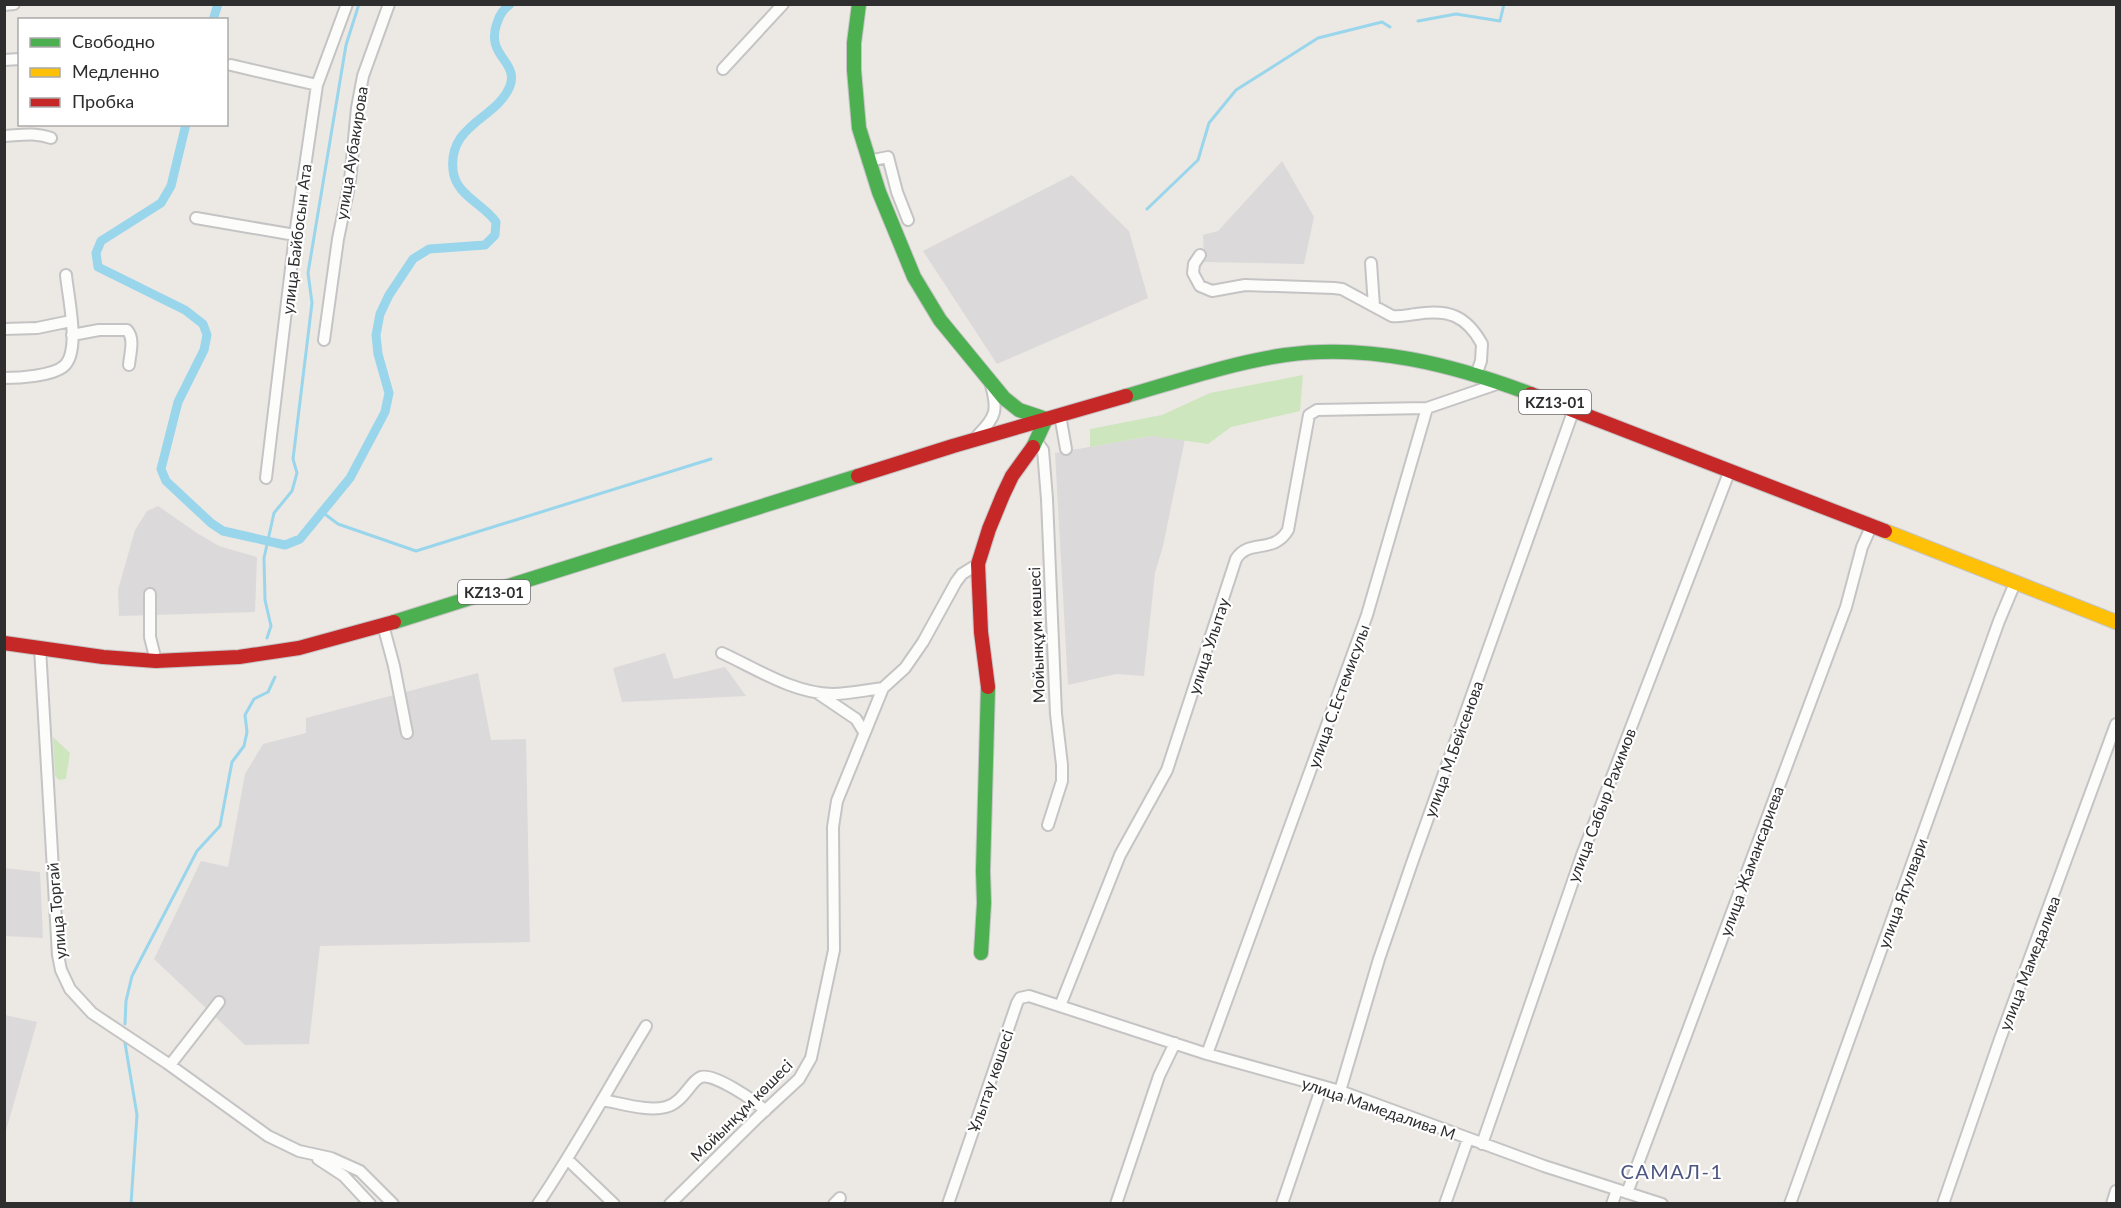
<svg xmlns="http://www.w3.org/2000/svg" width="2121" height="1208" font-family="Lato,sans-serif">
	<style>
		.industrial { fill: #dcd9db }
		.green { fill: #cee6be }
		.lines { fill: none; stroke-linecap: round; stroke-linejoin: round }
		.stream { stroke: #99d6ec; stroke-width: 3 }
		.canal { stroke: #99d6ec; stroke-width: 9 }
		.street-casing { stroke: #c5c4c5; stroke-width: 14 }
		.fast-casing { stroke: #c5c4c5; stroke-width: 16 }
		.slow-casing { stroke: #c5c4c5; stroke-width: 16 }
		.jam-casing { stroke: #c5c4c5; stroke-width: 16 }
		.street { stroke: #fcfcfb; stroke-width: 10 }
		.fast { stroke: #4caf50; stroke-width: 14 }
		.slow { stroke: #ffc107; stroke-width: 14 }
		.jam { stroke: #c62828; stroke-width: 14 }
		.labels { text-anchor: middle; dominant-baseline: central; stroke-width: 4.5; stroke-linejoin: round; paint-order: stroke }
		.shield { fill: #fff; stroke: #6d6d6d; stroke-width: 1.5 }
		.shield-label { font-size: 15px; font-weight: bold; fill: #2e2e2e }
		.street-label { font-size: 16px; fill: #2e2e2e; stroke: #fff }
		.quarter-label { font-size: 20px; letter-spacing: 1.5px; fill: #4d5680; stroke: #fff }
	</style>
	<rect width="100%" height="100%" fill="#ece8e4"/>
	<path class="industrial" d="M1282 161 1314 217 1304 264 1204 262 1203 235 1218 231Z
		M1072 175 1129 231 1148 298 997 364 923 251Z
		M1152 436 1185 439 1163 546 1155 573 1144 676 1116 674 1068 685 1055 453Z
		M158 506 197 533 219 546 257 557 255 612 119 616 118 590 135 530 147 511Z
		M665 653 674 679 725 667 746 696 622 702 613 668Z
		M478 673 491 740 526 739 530 942 320 946 309 1044 245 1045 154 959 201 861 228 867 245 774 263 744 306 733V718Z
		M4 868 40 872 43 938 5 936Z
		M5 1015 37 1022 5 1134 4 1015Z"/>
	<path class="green" d="M1303 375 1300 411 1231 427 1208 444 1152 436 1090 447V429L1162 415 1210 393Z
		M53 737 70 753 66 779 59 780 55 776Z"/>
	<g class="lines">
		<path class="stream" d="M1418 21 1456 14 1500 21 1504 4
			M1147 209 1198 160 1209 123 1236 90 1318 38 1382 22 1390 27
			M322 512 338 524 416 551 711 459
			M267 638 271 626 265 600 264 558 274 513 292 491 297 473 293 459 312 303 308 273 346 45 359 4
			M125 1024 126 1001 132 976 197 851 220 826 232 762 244 746 247 732 245 715 254 699 268 692 275 677
			M125 1043 137 1115 131 1204"/>
		<path class="canal" d="M213 20 218 4
			M186 124 171 186 161 203 101 241 96 253 98 267 185 310 203 324 207 335 204 350 178 402 161 469 166 481 211 523 223 531 285 545 300 539 350 478 385 412 389 393 378 354 376 335 380 314 389 295 413 259 429 249 485 245 495 235 496 222C484 204 455 195 453 170 448 124 497 119 510 86 519 61 485 56 497 23 500 14 503 10 510 4"/>
		<g class="street-casing">
			<path id="street" d="M4 5 14 4
				M4 60 20 59
				M231 65 317 85
				M723 69 783 4
				M4 136C21 135 35 132 51 138
				M868 161 888 157 897 192 908 220
				M196 218 295 235
				M1200 255 1194 264 1193 273 1200 286 1212 291 1245 285 1334 288 1342 289 1392 316C1401 317 1408 315 1416 314 1448 309 1466 315 1482 344L1481 361 1476 375
				M1371 263 1374 306
				M4 329 37 328 71 321
				M72 335 99 330H127C135 339 130 353 129 365
				M324 340 338 239 350 181 357 108 363 76 389 4
				M4 378C19 378 53 376 64 366 81 351 68 297 66 275
				M1060 415 1066 449
				M978 435C996 417 998 410 991 385
				M1037 442 1043 450 1047 499 1056 714 1062 765V781L1048 825
				M266 478 295 235 317 85 347 4
				M150 594V637L156 661
				M383 625 394 666 407 733
				M40 648 58 955 61 970 70 989 92 1013 167 1063 268 1136 299 1151 331 1158 360 1171 393 1204
				M722 653C757 669 793 693 832 694 849 694 866 690 883 688
				M819 694 856 719 864 732
				M1060 1006 1120 855 1167 770 1236 559C1249 538 1273 555 1288 530L1309 415 1317 410 1427 408 1500 383
				M1207 1054 1367 615 1427 408
				M170 1065 219 1002
				M1340 1091 1379 959 1413 860 1574 409
				M602 1100C621 1103 647 1112 666 1107 684 1102 691 1080 701 1077 714 1073 756 1101 765 1111
				M1482 1144 1582 855 1730 470
				M318 1159 344 1176 370 1204
				M568 1160 614 1204
				M1627 1193 1846 607 1862 547 1871 527
				M538 1204C577 1146 610 1085 646 1026
				M670 1204 758 1117 799 1079 811 1058 834 950 833 827 837 801 883 688 905 668 923 642 956 582 962 574 978 564
				M834 1204 840 1198
				M948 1204 1017 1003 1020 998 1029 996 1207 1054 1340 1091 1544 1166 1662 1204
				M1116 1204 1159 1076 1175 1043
				M1282 1204 1322 1086
				M1445 1204 1468 1139
				M1612 1204 1617 1190
				M1790 1204 1999 621 2015 583
				M1943 1204 2000 1039 2116 724
				M2112 1204 2116 1191"/>
		</g>
		<g class="fast-casing">
			<path id="fast" d="M859 4 854 43V70L859 128 879 192 914 277 940 320 1004 398 1019 410 1046 419 1033 447
				M1126 396C1178 381 1231 363 1285 355 1369 343 1454 365 1531 394
				M394 622 858 476
				M981 953 984 903 983 871 988 687"/>
		</g>
		<g class="slow-casing">
			<path id="slow" d="M1885 531 2116 622"/>
		</g>
		<g class="jam-casing">
			<path id="jam" d="M1531 394 1885 531
				M858 476 953 446 1126 396
				M4 643 103 657 156 661 239 657 299 648 394 622
				M988 687 981 632 978 564 989 529 1003 495 1012 476 1033 447"/>
		</g>
		<use href="#street" class="street"/>
		<use href="#fast" class="fast"/>
		<use href="#slow" class="slow"/>
		<use href="#jam" class="jam"/>
	</g>
	<g class="labels">
		<g class="shield">
			<rect x="1519" y="390" width="72" height="24" rx="4.5"/>
			<rect x="458" y="580" width="72" height="24" rx="4.5"/>
		</g>
		<g class="shield-label">
			<text x="1555" y="402">KZ13-01</text>
			<text x="494" y="592">KZ13-01</text>
		</g>
		<g class="street-label">
			<text transform="translate(351 153) rotate(-81)">улица Аубакирова</text>
			<text transform="translate(296 239) rotate(-83)">улица Байбосын Ата</text>
			<text transform="translate(1036 635) rotate(-92)">Мойынқұм көшесі</text>
			<text transform="translate(1208 646) rotate(-72)">улица Улытау</text>
			<text transform="translate(1338 696) rotate(-70)">улица С.Естемисулы</text>
			<text transform="translate(1453 749) rotate(-70)">улица М.Бейсенова</text>
			<text transform="translate(1601 805) rotate(-69)">улица Сабыр Рахимов</text>
			<text transform="translate(1751 861) rotate(-70)">улица Жамансариева</text>
			<text transform="translate(1902 893) rotate(-70)">улица Ягулвари</text>
			<text transform="translate(56 911) rotate(-95)">улица Торгай</text>
			<text transform="translate(2029 963) rotate(-69)">улица Мамедалива</text>
			<text transform="translate(990 1081) rotate(-71)">Ұлытау көшесі</text>
			<text transform="translate(1379 1108) rotate(19)">улица Мамедалива М</text>
			<text transform="translate(741 1110) rotate(-45)">Мойынқұм көшесі</text>
		</g>
		<g class="quarter-label">
			<text x="1672" y="1171">САМАЛ-1</text>
		</g>
	</g>
	<rect width="2121" height="1208" fill="none" stroke="#2e2e2e" stroke-width="12"/>
	<rect x="18" y="18" width="210" height="108" fill="#ffffff" stroke="#ababab" stroke-width="1.5"/>
	<rect x="30" y="38" width="30" height="9" fill="#4caf50" stroke="#ababab" stroke-width="1.5"/>
	<text x="72" y="48" font-size="18" fill="#2e2e2e">Свободно</text>
	<rect x="30" y="68" width="30" height="9" fill="#ffc107" stroke="#ababab" stroke-width="1.5"/>
	<text x="72" y="78" font-size="18" fill="#2e2e2e">Медленно</text>
	<rect x="30" y="98" width="30" height="9" fill="#c62828" stroke="#ababab" stroke-width="1.5"/>
	<text x="72" y="108" font-size="18" fill="#2e2e2e">Пробка</text>
</svg>
